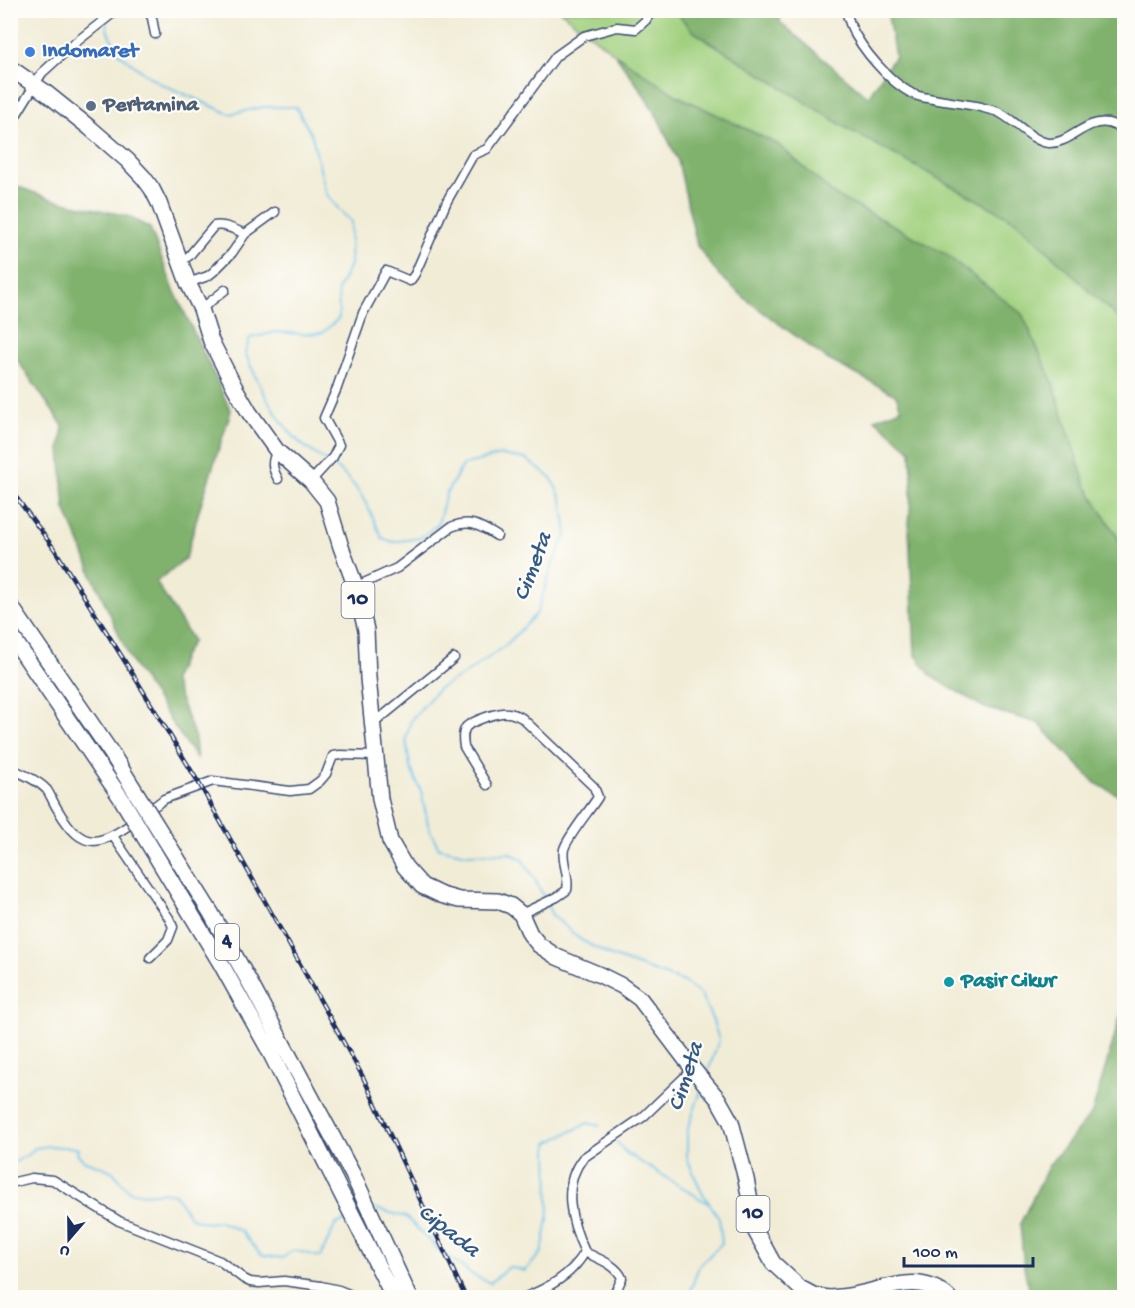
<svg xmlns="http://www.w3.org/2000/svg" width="1135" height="1308" font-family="'Gochi Hand',sans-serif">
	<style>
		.green { fill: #a0d07e; stroke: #5e806e; stroke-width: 1.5 }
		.forest { fill: #80b26d; stroke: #4e7066; stroke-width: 1.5 }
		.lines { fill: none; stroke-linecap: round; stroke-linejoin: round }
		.stream { stroke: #6bc0e8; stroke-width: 2 }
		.street-casing { stroke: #3b4b70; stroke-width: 11 }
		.highway-casing { stroke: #3b4b70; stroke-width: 18 }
		.street { stroke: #fff; stroke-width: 8 }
		.highway { stroke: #fff; stroke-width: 15 }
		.rail-casing { stroke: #1b2f5e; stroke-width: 4.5 }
		.rail { stroke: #fdfcf7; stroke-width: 2; stroke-dasharray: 7; stroke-linecap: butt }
		.highway-bridge-casing { stroke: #3b4b70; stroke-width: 18; stroke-linecap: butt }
		.highway-bridge { stroke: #fff; stroke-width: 15 }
		.shop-dot { fill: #3f7fe0; stroke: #fdfcf7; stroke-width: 2 }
		.service-dot { fill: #5c6f8a; stroke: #fdfcf7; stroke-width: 2 }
		.culture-dot { fill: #0f9aa8; stroke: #fdfcf7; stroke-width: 2 }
		.labels { text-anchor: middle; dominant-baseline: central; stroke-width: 4.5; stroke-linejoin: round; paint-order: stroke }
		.shield { fill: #fdfcf7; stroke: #5f6c8c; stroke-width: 1.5 }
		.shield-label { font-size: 21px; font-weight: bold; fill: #1b2f5e }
		.shop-label { font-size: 22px; font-weight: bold; fill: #366cbe; stroke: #fdfcf7; text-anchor: start }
		.service-label { font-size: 22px; font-weight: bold; fill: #4e5e75; stroke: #fdfcf7; text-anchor: start }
		.culture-label { font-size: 22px; font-weight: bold; fill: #0d838f; stroke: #fdfcf7; text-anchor: start }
		.water-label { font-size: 24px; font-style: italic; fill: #335a87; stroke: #fdfcf7 }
	</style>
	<rect width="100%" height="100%" fill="#fdfcf7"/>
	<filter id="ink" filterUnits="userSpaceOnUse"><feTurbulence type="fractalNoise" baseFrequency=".0167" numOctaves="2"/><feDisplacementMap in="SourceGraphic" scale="12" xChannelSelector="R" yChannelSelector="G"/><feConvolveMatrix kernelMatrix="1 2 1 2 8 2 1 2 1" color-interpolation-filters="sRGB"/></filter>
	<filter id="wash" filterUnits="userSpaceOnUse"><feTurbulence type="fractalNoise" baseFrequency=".008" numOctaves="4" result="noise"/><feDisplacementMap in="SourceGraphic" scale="24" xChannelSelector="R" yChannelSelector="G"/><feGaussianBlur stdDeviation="1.35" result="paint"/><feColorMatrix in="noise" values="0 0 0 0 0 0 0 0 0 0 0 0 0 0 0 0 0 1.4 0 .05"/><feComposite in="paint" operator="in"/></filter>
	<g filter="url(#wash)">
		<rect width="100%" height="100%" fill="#f1ecd6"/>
		<path class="green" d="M560 11H675L694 32 848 129 1016 221 1115 314 1124 324V548L1085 484 1052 381 1022 314 896 227 836 196 777 144 676 95 615 54Z"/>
		<path class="forest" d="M675 11H781L780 22 868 97 895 56 887 11H1124V324L1016 221 848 129 694 32Z
			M615 54 676 95 777 144 836 196 896 227 945 254 1022 314 1052 381 1085 484 1124 548V798L1095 783 1038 723 985 708 932 677 915 654 909 527 912 477 911 451 875 419 901 409 896 395 827 359 748 301 719 275 697 246 678 161 658 118 640 89Z
			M10 184 55 200 127 216 150 228 173 288 231 411 199 510 186 558 156 582 193 641 185 653 173 680 195 738 197 760 132 663 92 575 83 551 65 509 60 450 63 426 11 351Z
			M1124 1004V1297H1031L1024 1268 1020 1224 1049 1165 1092 1113Z"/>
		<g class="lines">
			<path class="stream" d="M10 12 22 10
				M106 22 108 32 119 53 141 71 159 83 230 114 264 107H296L312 136 326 193 340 211 351 221 350 265 338 290 339 318 322 333 302 334 276 332 250 338 245 353C259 385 274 417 299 442 307 449 317 455 326 461
				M331 464C359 483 369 508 382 538L393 542 420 538 438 524 446 494 463 465 501 455 526 459 552 479 562 500 567 533 553 563 537 613 506 645 465 674 438 689 411 720 406 739 410 767 421 791 429 829 439 848 467 854 510 853 522 859 535 880 545 899
				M547 905 552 915 581 940 611 956 684 982 701 995 713 1021 719 1040 706 1077
				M617 1142 626 1153 709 1204
				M10 1165 29 1154 35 1148 49 1146 78 1148 77 1153 83 1160 105 1168 113 1172 129 1191 144 1194 164 1192 175 1194 191 1218 207 1223 218 1221 241 1231 261 1255 282 1258 294 1250 320 1257 336 1224 348 1220
				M376 1209 406 1217 439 1250 473 1275 490 1283 509 1267 525 1271 542 1252 549 1214 548 1143 588 1123 600 1126
				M688 1298 699 1266 722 1243 719 1218 701 1191 687 1158V1131L702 1088"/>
		</g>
	</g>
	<g filter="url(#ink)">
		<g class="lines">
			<g class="street-casing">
				<path id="street" d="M148 10 152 18 155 34
					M846 10C848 19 851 28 856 36 868 56 898 92 922 97 941 101 961 103 981 107 986 109 993 110 998 112 1014 119 1032 142 1049 143 1070 144 1085 119 1108 123 1113 124 1120 128 1124 131
					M10 125 42 73 75 43 117 10
					M180 262 189 256 214 226C225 224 236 230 245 234
					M188 283 208 276 213 272 232 253 245 234 275 212
					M201 309 225 290
					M277 451C271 462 272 468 278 479
					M311 481 333 457 339 445 324 418 337 388 363 313 386 271 410 281 415 274 447 201 473 155 487 149 556 56 584 36 617 27 636 29 646 20 652 10
					M355 587 397 568 451 527C470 519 480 526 497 536
					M373 724 454 658
					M10 768C22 774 38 780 47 790 51 796 54 804 58 810 84 854 100 845 137 820
					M487 785 464 747C463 740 462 733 466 727 472 721 500 711 508 713 513 713 518 716 522 718L594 787 598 797C590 810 568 836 564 849 561 862 570 875 567 890L557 897 521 914
					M147 812 164 799 213 781 290 791 309 789 320 781 326 774 333 756 340 755 375 756
					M113 836 169 918 173 927 168 940 150 958
					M10 1183 32 1178 53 1180 119 1221 220 1261 244 1279 250 1282 259 1283 284 1281 321 1286 339 1290 359 1298
					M585 1252C598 1259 616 1264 622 1278L617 1289 610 1298
					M523 1298C548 1288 571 1276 585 1252 571 1223 561 1185 583 1158L643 1117 693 1069"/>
			</g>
			<g class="highway-casing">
				<path id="highway" d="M10 68 45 92 90 128 127 160 144 178 152 189 159 203 188 283 201 309 211 341 235 388 249 412 277 451 311 481 327 501 341 547 355 585 366 630 368 678 380 799 390 841 405 867 422 886 441 895 459 900 498 901 511 906 521 914 530 934 539 945 557 957 600 975 622 986 640 999 693 1069 718 1099 731 1122 746 1179 756 1232 773 1263 800 1288 813 1295 829 1298
					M830 1298C838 1297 846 1297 854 1295 887 1289 920 1271 949 1298"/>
			</g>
			<use href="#street" class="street"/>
			<use href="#highway" class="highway"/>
			<g class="rail-casing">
				<path id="rail" d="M10 489 55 550 134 676 200 785 363 1077 466 1298"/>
			</g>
			<use href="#rail" class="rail"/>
			<g class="highway-bridge-casing">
				<path id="highway-bridge" d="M10 605 112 754 211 913 250 983 353 1175 410 1298
					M10 634 121 798 220 962 268 1048 394 1298"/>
			</g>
			<use href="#highway-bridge" class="highway-bridge"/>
		</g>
	</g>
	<circle class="shop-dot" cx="30" cy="52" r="6"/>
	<circle class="service-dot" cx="91" cy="106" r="6"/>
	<circle class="culture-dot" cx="949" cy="982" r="6"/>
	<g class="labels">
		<g class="shield">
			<rect x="341.5" y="582" width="33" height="36" rx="4.5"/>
			<rect x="215" y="924" width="24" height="36" rx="4.5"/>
			<rect x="736.5" y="1196" width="33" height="36" rx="4.5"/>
		</g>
		<g class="shield-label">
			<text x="358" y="600">10</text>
			<text x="227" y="942">4</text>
			<text x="753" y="1214">10</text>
		</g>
		<g class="shop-label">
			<text x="42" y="52">Indomaret</text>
		</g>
		<g class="service-label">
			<text x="103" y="106">Pertamina</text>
		</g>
		<g class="culture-label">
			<text x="961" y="982">Pasir Cikur</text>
		</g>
		<g class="water-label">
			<text transform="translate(534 567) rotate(-69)">Cimeta</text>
			<text transform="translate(687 1077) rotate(-72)">Cimeta</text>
			<text transform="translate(448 1232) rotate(38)">Cipada</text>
		</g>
	</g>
	<rect width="1135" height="1308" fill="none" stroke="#fdfcf7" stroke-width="36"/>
	<g transform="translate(69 1239) rotate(200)" stroke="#fdfcf7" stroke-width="4.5" paint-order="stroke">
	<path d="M0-4.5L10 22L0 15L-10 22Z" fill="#1b2f5e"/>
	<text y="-9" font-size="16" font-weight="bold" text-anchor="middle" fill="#1b2f5e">U</text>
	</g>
	<path d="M904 1257v9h129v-9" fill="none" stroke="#1b2f5e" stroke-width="3"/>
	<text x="913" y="1257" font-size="18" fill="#1b2f5e" stroke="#fdfcf7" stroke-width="4.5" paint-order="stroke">100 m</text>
</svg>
